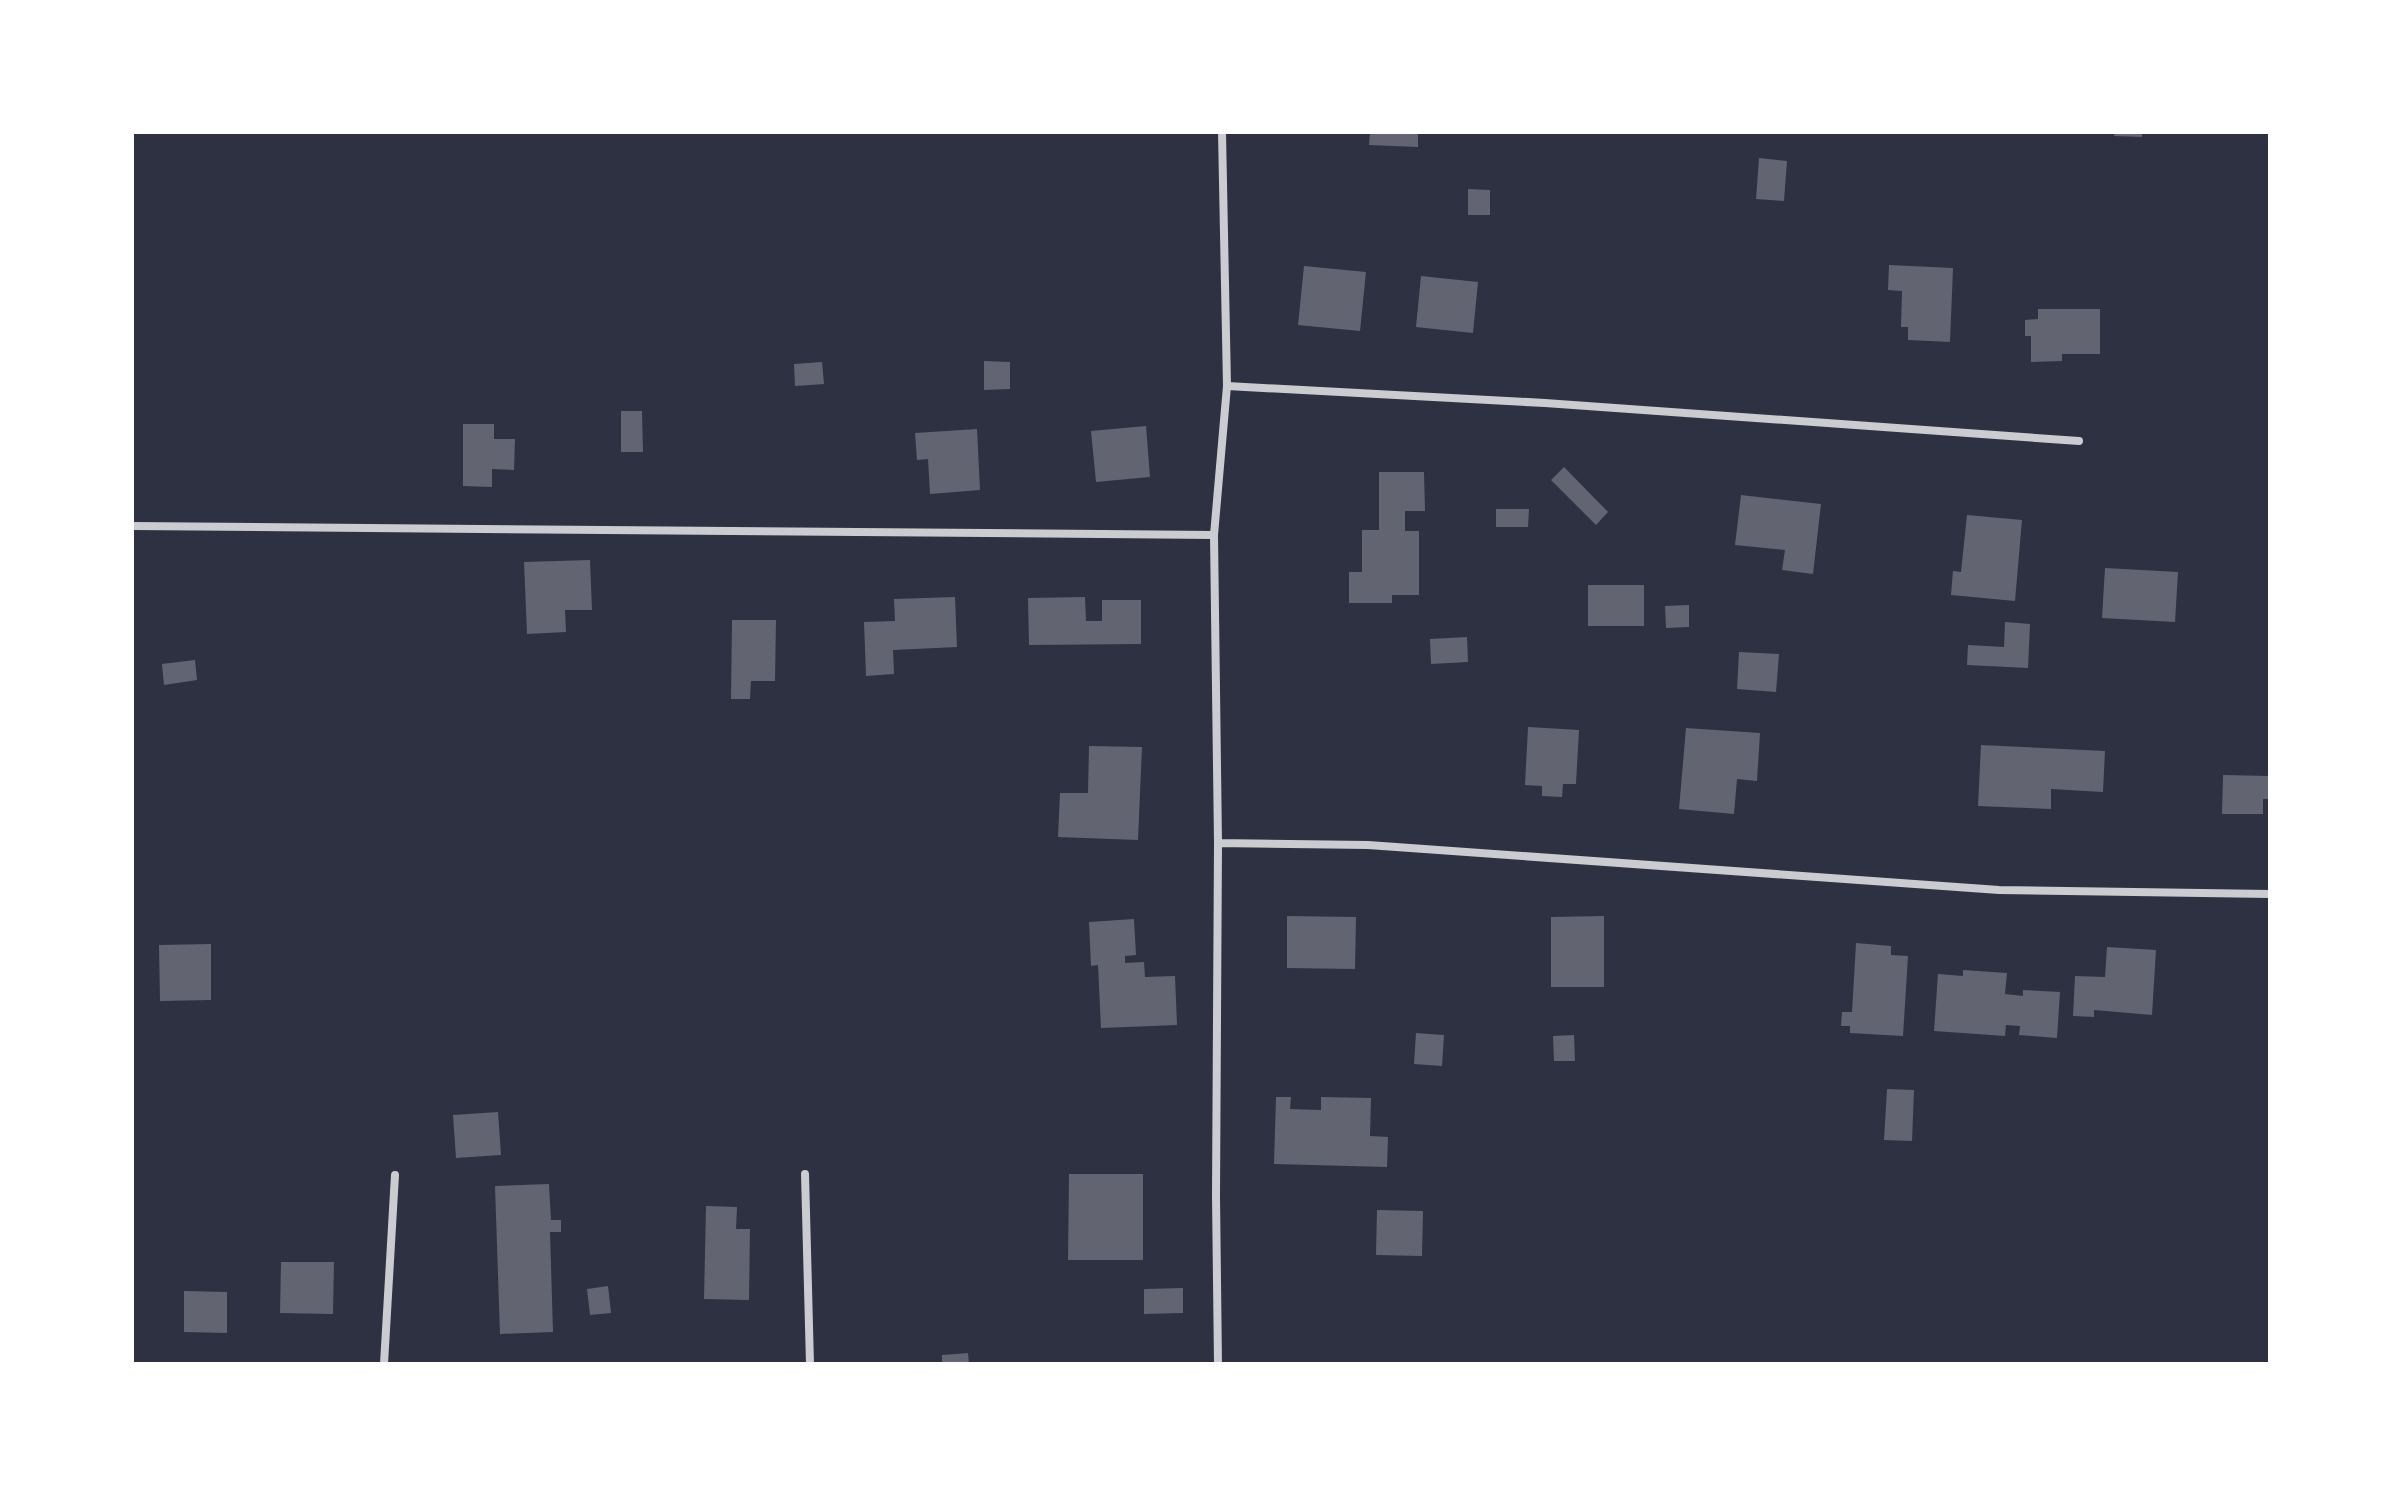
<svg xmlns="http://www.w3.org/2000/svg" width="2402" height="1496" font-family="Manrope,sans-serif">
	<style>
		.building { fill: #626471 }
		.lines { fill: none; stroke-linecap: round; stroke-linejoin: round }
		.minor { stroke: #caccd0; stroke-width: 8 }
	</style>
	<rect width="100%" height="100%" fill="#2d3142"/>
	<path class="building" d="M1370 132H1418V147L1369 145Z
		M2115 132H2142V137L2114 136Z
		M1759 158 1787 161 1784 201 1756 199Z
		M1468 189 1490 190V215H1468Z
		M1889 265 1953 268 1950 342 1908 340V327H1901L1902 291 1888 290Z
		M1304 266 1366 272 1360 331 1298 325Z
		M1421 276 1478 282 1473 333 1416 327Z
		M2038 309H2100V354H2062V361L2031 362V336H2025V320L2038 319Z
		M984 361 1010 362V389L984 390Z
		M822 362 824 384 795 386 794 364Z
		M621 411H642L643 452H621Z
		M463 424H494V439H515L514 470 492 469V487L463 486Z
		M1146 426 1150 477 1096 482 1091 431Z
		M977 429 980 490 930 494 928 459 917 460 915 433Z
		M1564 467 1608 512 1596 525 1551 480Z
		M1379 472H1424L1425 511H1405V531H1419V595H1392V603H1349V572H1362V530H1379Z
		M1741 495 1821 504 1813 574 1782 570 1785 550 1735 545Z
		M1496 509H1529L1528 527H1496Z
		M1967 515 2022 520 2015 601 1951 595 1953 571 1961 572Z
		M590 560 592 610H565L566 632 527 634 524 562Z
		M2105 568 2178 572 2175 622 2102 618Z
		M1588 585H1644V626H1588Z
		M955 597 957 647 893 650 894 674 866 676 864 622 895 621 894 599Z
		M1085 597 1086 621H1102V600H1141V644L1029 645 1028 598Z
		M1689 605V627L1666 628 1665 606Z
		M732 620H776L775 681H751L750 699H731Z
		M2005 622 2030 624 2028 668 1967 665 1968 645 2004 647Z
		M1467 637 1468 662 1431 664 1430 639Z
		M1739 652 1779 654 1776 692 1737 689Z
		M195 660 197 680 164 685 162 664Z
		M1528 727 1579 730 1576 784H1563L1562 797 1542 796V786L1525 785Z
		M1686 728 1760 733 1757 781 1737 779 1734 814 1679 809Z
		M1981 745 2105 751 2103 792 2051 789V809L1978 806Z
		M1089 746 1142 747 1138 840 1058 837 1060 793H1088Z
		M2223 775 2270 776V799H2263V814H2222Z
		M1287 916 1356 917 1355 969 1287 968Z
		M1604 916V987H1551V917Z
		M1134 919 1136 955 1125 956V963L1144 962 1145 977 1175 976 1177 1025 1101 1028 1098 965 1091 966 1089 922Z
		M1856 943 1891 946V955L1908 956 1903 1036 1850 1033V1026H1841L1842 1012H1852Z
		M211 944V1000L160 1001 159 945Z
		M2107 947 2156 950 2152 1015 2094 1010V1017L2073 1016 2075 976 2105 977Z
		M1963 970 2007 973 2005 994 2023 996V990L2060 992 2057 1038 2019 1035 2020 1026 2006 1025 2005 1036 1934 1031 1938 974 1963 976Z
		M1416 1033 1444 1035 1442 1066 1414 1064Z
		M1574 1035 1575 1061H1554L1553 1036Z
		M1887 1089 1914 1090 1912 1141 1884 1140Z
		M1276 1097H1291L1290 1109 1321 1110V1097L1371 1098 1370 1136 1388 1137 1387 1167 1274 1164Z
		M498 1112 501 1155 456 1158 453 1115Z
		M1069 1174H1143V1260H1068Z
		M549 1184 551 1220H561V1232H550L553 1332 500 1334 495 1186Z
		M706 1206 737 1207 736 1229H750L749 1300 704 1299Z
		M1377 1210 1423 1211 1422 1256 1376 1255Z
		M281 1262H334L333 1314 280 1313Z
		M608 1286 611 1313 590 1315 587 1289Z
		M1183 1288V1313L1144 1314V1289Z
		M184 1291 227 1292V1333L184 1332Z
		M968 1353 969 1364H942V1355Z"/>
	<g class="lines">
		<path class="minor" d="M1227 386 1545 403 2079 441
			M132 526 1214 535
			M1218 843 1368 845 1999 890 2270 894
			M805 1174 810 1364
			M384 1364 395 1175
			M1218 1364 1216 1196 1218 843 1214 535 1227 386 1222 132"/>
	</g>
	<rect width="2402" height="1496" fill="none" stroke="#ffffff" stroke-width="268"/>
</svg>
